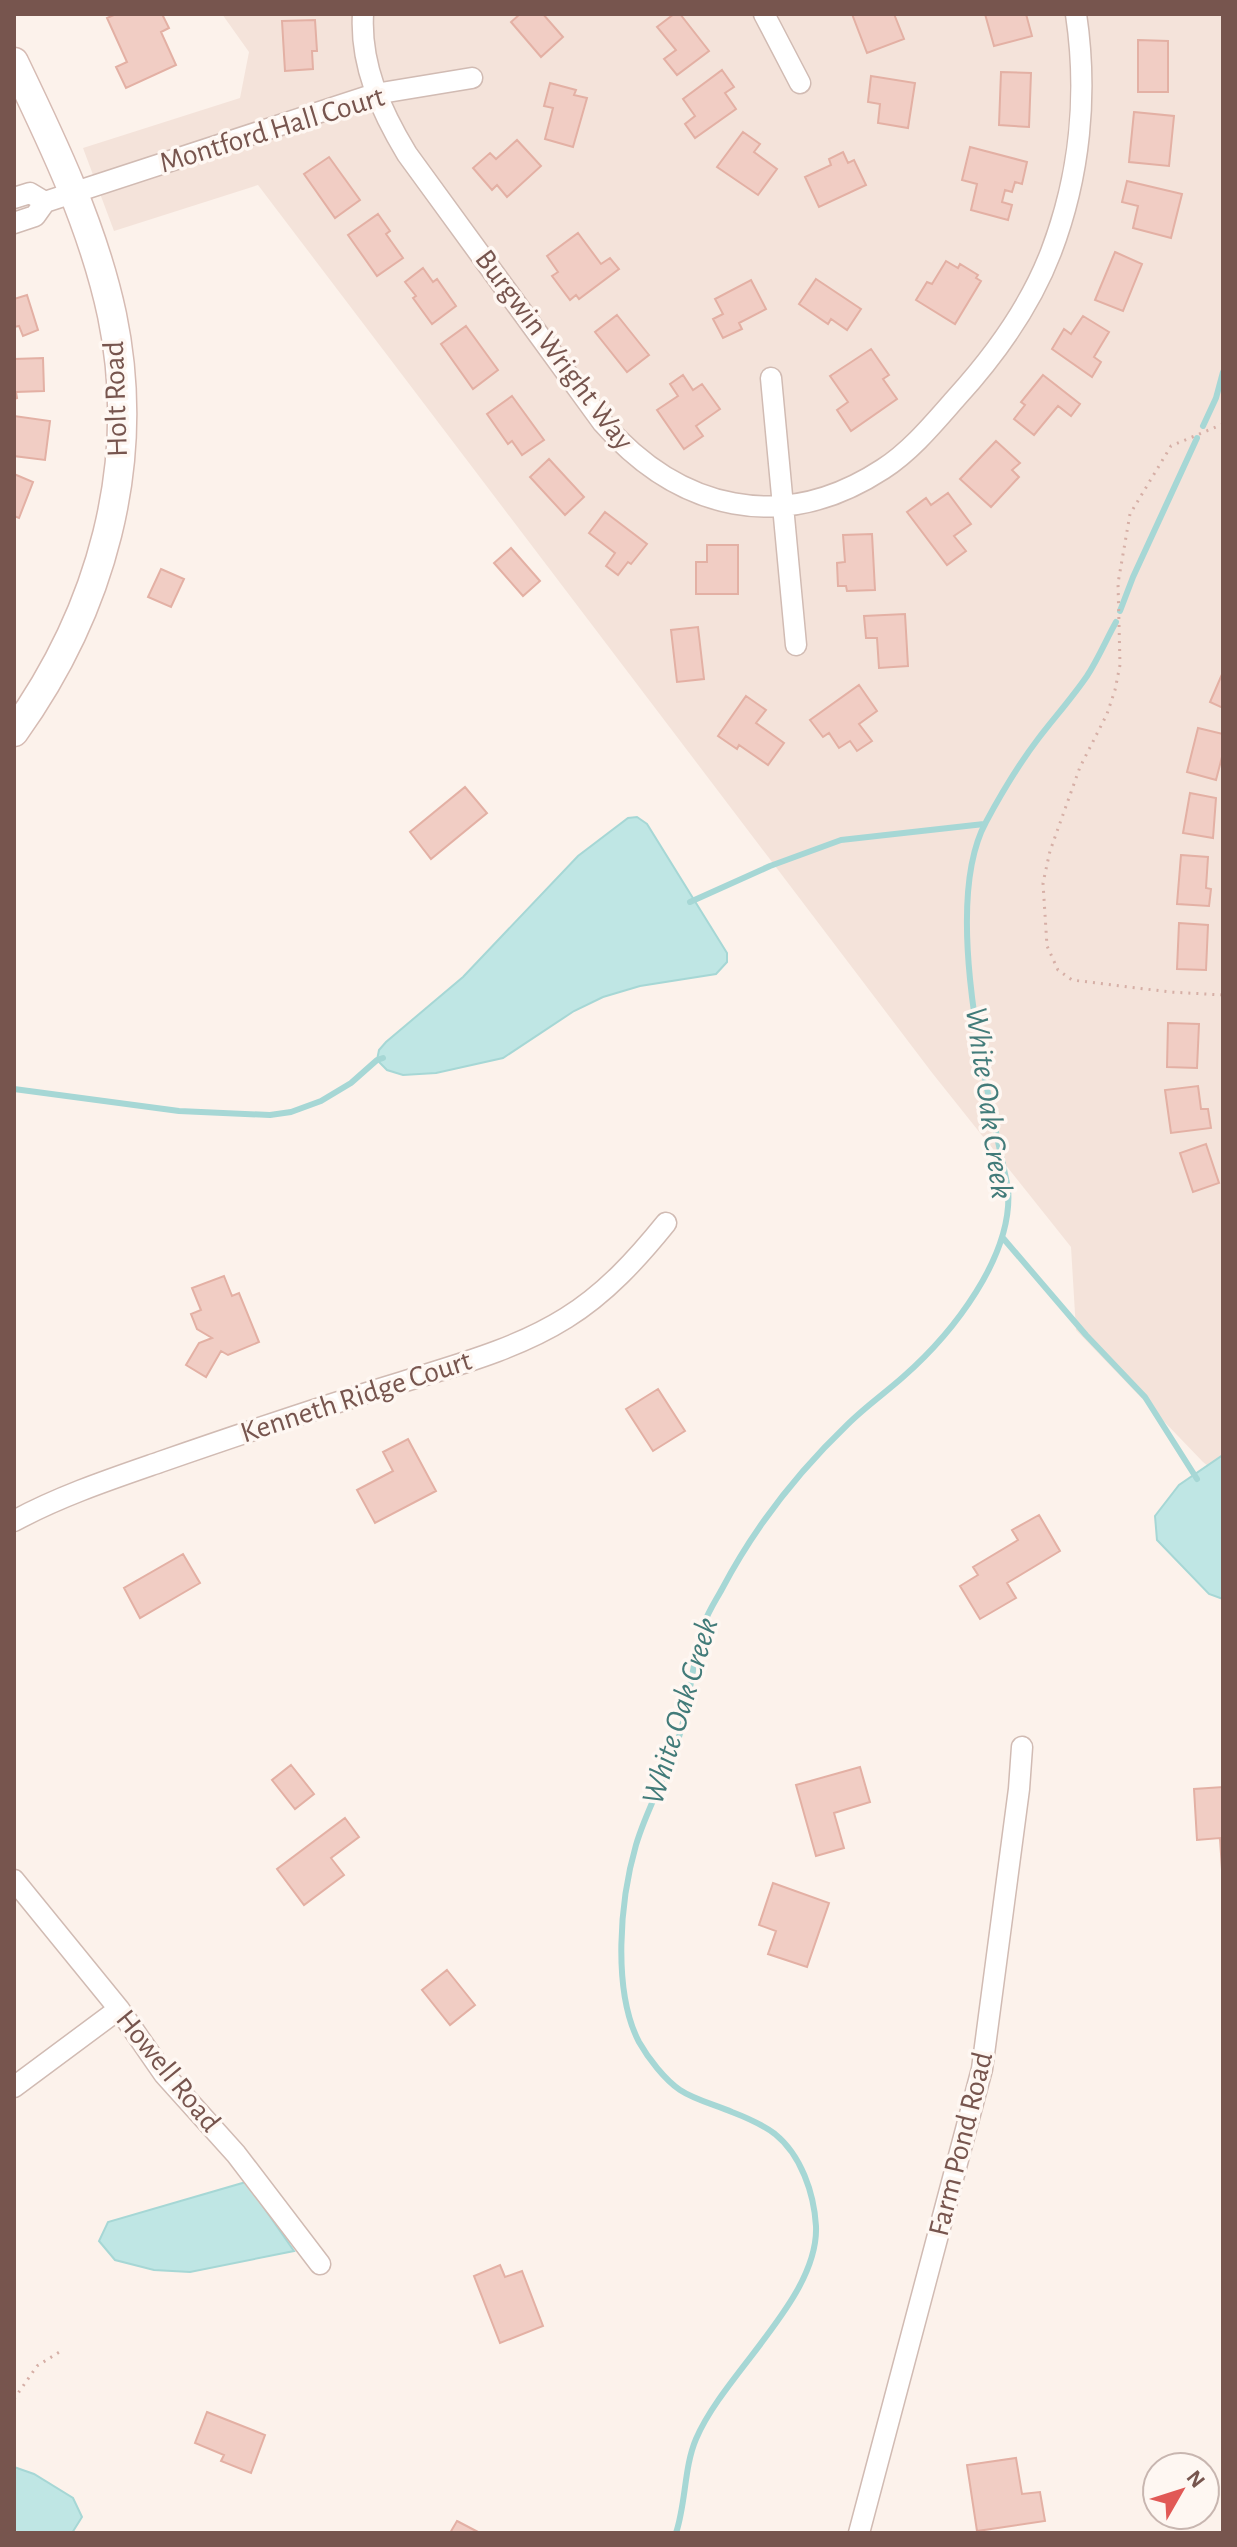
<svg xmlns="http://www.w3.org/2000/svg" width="1237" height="2547" font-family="'Alegreya Sans',sans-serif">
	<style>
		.residential { fill: #f4e3da }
		.water { fill: #bfe6e4; stroke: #a6d7d5; stroke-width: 2 }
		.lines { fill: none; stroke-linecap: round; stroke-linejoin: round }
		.stream { stroke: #a6d7d5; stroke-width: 6 }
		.building { fill: #f1cdc4; stroke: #e3b0a4; stroke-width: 2 }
		.street-casing { stroke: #d1bbb3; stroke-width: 23 }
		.secondary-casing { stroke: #d6bbb3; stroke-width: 31 }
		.path { stroke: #d6afa6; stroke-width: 3; stroke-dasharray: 2 6; stroke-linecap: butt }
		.street { stroke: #fff; stroke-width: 20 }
		.secondary { stroke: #fff; stroke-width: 28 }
		.labels { text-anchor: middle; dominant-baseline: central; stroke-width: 7; stroke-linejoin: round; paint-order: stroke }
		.street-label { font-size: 30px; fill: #77554e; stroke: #fef7f2 }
		.water-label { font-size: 32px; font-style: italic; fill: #427b79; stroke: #fef7f2 }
	</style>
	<rect width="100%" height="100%" fill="#fcf2eb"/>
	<path class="residential" d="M222 14H1223V1478L1203 1462 1076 1330 1071 1247 933 1074 258 185 114 231 83 148 240 98 249 52Z"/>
	<path class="water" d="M637 817 647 824 727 953V962L716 974 640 986 603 997 574 1011 503 1058 436 1073 403 1075 387 1070 377 1060 379 1050 386 1042 463 977 578 856 628 818Z
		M1223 1455V1599L1209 1594 1157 1540 1155 1516 1179 1485Z
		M246 2182 294 2251 190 2272 154 2270 115 2260 99 2241 108 2222Z
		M14 2467 34 2474 73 2498 82 2517 72 2533H14Z"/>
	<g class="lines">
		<path class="stream" d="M1203 426 1216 398 1223 372
			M1120 611 1133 577 1197 438
			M690 902 770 866 841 840 984 824
			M14 1089 179 1111 270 1115 291 1112 321 1101 351 1083 377 1060 383 1058
			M1003 1238 1086 1335 1145 1397 1197 1479
			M676 2533C686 2503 684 2467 696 2439 724 2373 819 2298 816 2226 814 2193 801 2155 775 2134 763 2125 745 2117 732 2112 716 2105 695 2100 680 2090 665 2080 648 2058 639 2042 612 1990 620 1900 636 1845 648 1804 672 1767 682 1726 691 1693 693 1657 704 1624 708 1612 716 1600 722 1589 754 1528 799 1471 848 1424 865 1407 885 1393 903 1377 952 1334 1014 1256 1008 1188 989 1096 940 906 986 822 1001 794 1019 764 1038 739 1054 718 1072 698 1087 676 1098 659 1106 640 1116 622"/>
	</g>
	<path class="building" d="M116 14H162L169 28 161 32 176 65 126 88 116 67 127 62 107 18Z
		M520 14H543L563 37 541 57 511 22Z
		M674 14H680L709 51 677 75 664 59 676 50 657 27Z
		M852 14H894L904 39 867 53Z
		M985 14H1026L1032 36 994 46Z
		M315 20 317 51H312L313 69 285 71 282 21Z
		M1138 40 1168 41V92H1138Z
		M722 70 734 87 725 93 736 109 695 138 685 124 695 116 683 99Z
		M1001 72 1031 73 1029 127 999 125Z
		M871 76 915 83 908 128 878 123 880 104 868 102Z
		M550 83 576 90 574 95 587 98 573 147 545 139 553 108 544 106Z
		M1134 112 1174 116 1169 166 1129 162Z
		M743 132 760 144 754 152 777 169 758 195 717 167Z
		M517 140 541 166 507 197 497 185 492 190 473 168 490 153 496 159Z
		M970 147 1027 162 1022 184 1015 182 1012 192 1005 190 1002 202 1012 205 1008 220 971 210 977 184 962 180Z
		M843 152 848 163 854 160 866 185 819 207 805 177 831 165 829 159Z
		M329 157 360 200 335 218 304 174Z
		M1127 181 1182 194 1171 238 1133 228 1138 206 1122 202Z
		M378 214 390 231 386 234 403 258 377 276 348 235Z
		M578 233 601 264 610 258 619 269 579 299 576 295 570 300 552 276 558 272 547 256Z
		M1115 252 1142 264 1123 311 1095 300Z
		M946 261 958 268 960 264 978 275 976 278 981 281 955 324 916 300 927 282 932 284Z
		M423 268 433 282 437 279 456 306 432 324 413 298 416 296 405 282Z
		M816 279 861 309 847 330 831 319 828 324 799 304Z
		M751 280 766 309 739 323 742 329 723 338 713 319 723 314 715 299Z
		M27 295 38 330 23 336 19 326 14 327V299Z
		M617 315 649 355 627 372 595 332Z
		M1083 316 1109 332 1094 357 1101 362 1092 377 1052 349 1064 329 1071 334Z
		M466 326 498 370 473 389 441 344Z
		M871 349 889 375 883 379 897 399 851 431 837 410 848 402 830 376Z
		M43 358 44 391 16 392 17 398 14 399V359Z
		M683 375 693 390 702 384 720 409 696 426 703 436 684 449 657 410 678 396 670 384Z
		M1043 375 1080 404 1071 416 1058 406 1034 435 1014 419 1025 405 1021 402Z
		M512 396 544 440 522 455 512 441 508 444 487 414Z
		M14 416 50 421 45 460 14 456Z
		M996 441 1020 463 1012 470 1019 477 991 507 960 479Z
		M549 459 584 497 565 515 530 477Z
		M14 474 33 482 19 518 14 516Z
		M948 493 971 524 954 536 966 551 947 565 907 512 926 498 931 505Z
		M605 512 647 544 631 564 628 562 618 575 606 566 615 553 589 533Z
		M872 534 875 590 847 591 846 586H838L837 563 845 562 843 535Z
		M707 545H738V594H696V562H707Z
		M511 548 540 581 523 596 494 563Z
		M161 569 184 579 171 607 148 597Z
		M905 614 908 666 879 668 877 638H866L864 616Z
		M698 627 704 679 677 682 671 630Z
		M1223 672V708L1210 702Z
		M859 685 877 711 859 724 872 741 857 751 850 741 839 748 829 733 823 737 810 720Z
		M746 696 766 710 756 723 784 743 768 765 739 745 737 749 718 736Z
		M1198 728 1223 734V753L1216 780 1187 772Z
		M465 787 487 813 431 859 410 832Z
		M1190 793 1216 798 1213 838 1183 833Z
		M1181 855 1208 857 1206 888 1211 889 1209 906 1177 904Z
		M1179 923 1208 925 1206 970 1177 969Z
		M1168 1023 1199 1024 1197 1068 1167 1067Z
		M1198 1086 1201 1109H1208L1211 1128 1171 1133 1165 1090Z
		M1206 1144 1219 1183 1193 1192 1180 1153Z
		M224 1276 232 1296 239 1293 259 1342 228 1355 221 1351 206 1377 186 1365 199 1343 212 1338 197 1329 191 1314 201 1310 192 1288Z
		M658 1389 685 1431 653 1451 626 1409Z
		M408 1439 436 1491 375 1523 357 1490 393 1471 383 1452Z
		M1039 1515 1060 1551 1007 1583 1016 1598 980 1619 960 1586 978 1575 973 1567 1018 1540 1012 1530Z
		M183 1554 200 1583 140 1618 124 1588Z
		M291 1765 314 1794 295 1809 272 1780Z
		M860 1767 870 1802 834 1813 844 1848 816 1856 796 1785Z
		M1223 1787V1886L1220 1838 1197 1840 1194 1789Z
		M345 1818 359 1837 331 1858 344 1875 304 1905 277 1869Z
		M773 1883 829 1903 807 1967 768 1954 776 1931 759 1925Z
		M447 1970 475 2005 450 2025 422 1990Z
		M500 2265 505 2277 522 2271 543 2326 500 2343 474 2276Z
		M207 2412 265 2435 251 2473 221 2461 224 2455 195 2443Z
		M1016 2458 1022 2494 1040 2492 1045 2521 977 2531 967 2465Z
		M457 2521 480 2533H450Z"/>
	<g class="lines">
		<g class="street-casing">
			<path id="street" d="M363 14C360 65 381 111 407 154L603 423C679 510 782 535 883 469 911 451 934 423 956 398 996 354 1030 307 1051 252 1080 176 1088 94 1076 14
				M764 14 800 83
				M14 198 30 193 45 202
				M14 223 35 216 45 202 375 94 472 78
				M771 378 796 645
				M14 1521C60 1496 111 1479 160 1462 238 1435 317 1408 396 1384 453 1366 515 1350 566 1318 605 1294 637 1259 666 1223
				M14 1880 119 2009 164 2074 236 2154 320 2264
				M14 2087 119 2009
				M859 2533 982 2069 1019 1789 1022 1747"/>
		</g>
		<g class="secondary-casing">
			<path id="secondary" d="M14 62C53 143 93 226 112 315 143 464 101 611 14 732"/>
		</g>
		<path class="path" d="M1223 424 1171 446 1130 514 1118 583 1120 665 1115 690 1107 714 1080 767 1050 851 1043 883 1047 946 1058 970 1072 980 1170 992 1223 995
			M14 2399 37 2366 61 2351"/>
		<use href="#street" class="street"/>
		<use href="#secondary" class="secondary"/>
	</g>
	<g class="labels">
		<g class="street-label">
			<text transform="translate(272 130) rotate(-17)">Montford Hall Court</text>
			<text transform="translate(554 350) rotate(53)">Burgwin Wright Way</text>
			<text transform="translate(116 399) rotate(-92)">Holt Road</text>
			<text transform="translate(356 1397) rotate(-18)">Kenneth Ridge Court</text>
			<text transform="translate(168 2071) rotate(51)">Howell Road</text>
			<text transform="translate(961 2144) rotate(-76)">Farm Pond Road</text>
		</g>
		<g class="water-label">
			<text transform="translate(989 1103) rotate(82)">White Oak Creek</text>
			<text transform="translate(680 1711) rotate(-73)">White Oak Creek</text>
		</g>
	</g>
	<rect width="1237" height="2547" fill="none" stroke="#77554e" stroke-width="32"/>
	<g transform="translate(1181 2491) rotate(51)"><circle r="38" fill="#fef7f2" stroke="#c8b6b0" stroke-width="2"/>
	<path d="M0-6L14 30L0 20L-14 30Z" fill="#e15956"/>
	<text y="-12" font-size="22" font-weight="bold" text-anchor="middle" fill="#77554e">N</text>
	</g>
</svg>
